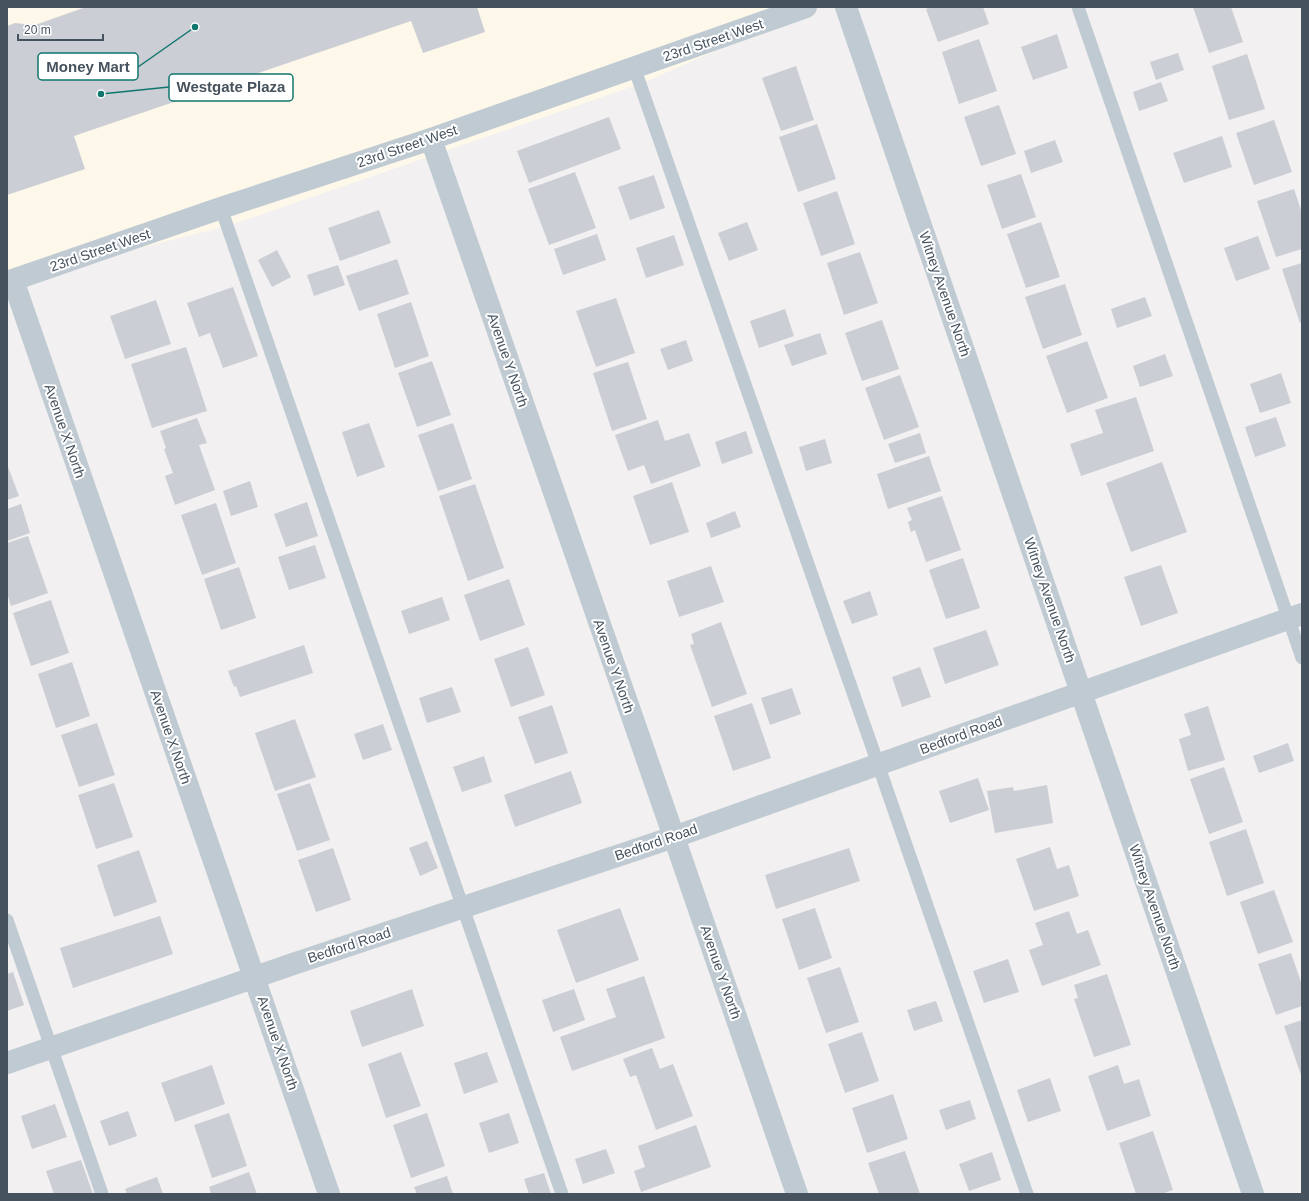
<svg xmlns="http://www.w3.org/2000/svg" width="1309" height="1201" font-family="Helvetica,sans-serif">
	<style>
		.commercial { fill: #fdf8e9 }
		.building { fill: #cbced4 }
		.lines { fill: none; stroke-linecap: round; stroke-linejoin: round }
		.lane { stroke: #bfcad2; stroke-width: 13 }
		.street { stroke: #bfcad2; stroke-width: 22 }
		.labels { text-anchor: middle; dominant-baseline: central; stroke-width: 4; stroke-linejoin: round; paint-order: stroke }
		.street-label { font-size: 14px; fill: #46535e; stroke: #fff }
		.leader { fill: none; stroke: #0f766e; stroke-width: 1.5 }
		.callout-dot { fill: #0f766e; stroke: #fff; stroke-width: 1.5 }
		.callout { fill: #fff; stroke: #0f766e; stroke-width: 1.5 }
		.callout-label { font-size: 15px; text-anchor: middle; font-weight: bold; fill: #46535e }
	</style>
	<rect width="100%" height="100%" fill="#f2f0f0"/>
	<path class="commercial" d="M7 7H813L643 83 228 226 13 280 7 283Z"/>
	<path class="building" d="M86 7H477L485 32 423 53 411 21 74 136 85 169 7 195V26L15 23 35 25Z
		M931 7H983L989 24 938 42 926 9Z
		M1193 7H1231L1243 42 1209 53Z
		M1057 34 1068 68 1033 80 1021 47Z
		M979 39 997 91 959 104 942 52Z
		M1178 53 1184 70 1156 80 1150 62Z
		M1247 54 1265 109 1229 120 1212 66Z
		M796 66 814 120 781 131 762 78Z
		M1161 82 1168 101 1139 111 1133 92Z
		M999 105 1016 154 981 166 964 117Z
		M609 117 621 149 529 183 517 151Z
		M1274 120 1292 172 1254 185 1236 133Z
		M817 124 836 179 798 192 779 137Z
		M1222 136 1232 167 1184 183 1173 153Z
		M1055 140 1063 162 1031 173 1024 151Z
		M575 172 596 228 549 245 528 189Z
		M1021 174 1036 217 1002 229 987 185Z
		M654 175 665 208 630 220 618 187Z
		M1294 189 1302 213V249L1276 257 1257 201Z
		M837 191 855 244 821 256 803 203Z
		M379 210 391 243 340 261 328 228Z
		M747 222 758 250 729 261 718 233Z
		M1041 222 1060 277 1026 288 1007 234Z
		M597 234 606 260 563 275 554 249Z
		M674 235 684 265 646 278 636 248Z
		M1258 236 1270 269 1236 281 1224 248Z
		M277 250 291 277 272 287 258 260Z
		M860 252 878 303 844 315 827 263Z
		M397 259 409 294 359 311 346 276Z
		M1302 263V322L1300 323 1282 269Z
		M338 265 345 285 314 296 307 275Z
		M1065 284 1082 335 1043 349 1025 297Z
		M233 287 258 356 223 368 210 333 199 337 187 303Z
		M1145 297 1152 316 1117 328 1111 309Z
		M616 298 635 353 596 367 576 311Z
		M156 300 171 344 125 359 110 316Z
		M411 302 429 356 395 368 377 314Z
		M785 309 794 336 759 348 750 321Z
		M882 320 899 369 862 381 845 333Z
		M820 333 827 354 792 366 784 345Z
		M686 340 693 361 668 370 660 349Z
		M1087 341 1108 398 1067 413 1046 356Z
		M186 347 207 411 152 428 131 364Z
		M1165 354 1173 376 1140 387 1133 366Z
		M432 361 451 415 417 427 398 373Z
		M628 362 647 419 612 431 593 373Z
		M1281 373 1291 403 1260 413 1250 384Z
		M900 375 919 427 884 440 865 388Z
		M1136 397 1154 451 1081 476 1070 444 1103 433 1095 410Z
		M1276 417 1286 446 1255 457 1245 427Z
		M197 418 207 443 199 445 215 490 175 505 165 476 173 473 164 449 166 448 160 431Z
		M658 420 665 441 689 433 701 466 651 484 644 465 628 471 615 435Z
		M369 423 385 467 357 477 342 432Z
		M453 423 472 479 438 491 418 435Z
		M746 431 753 453 722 464 715 442Z
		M920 433 926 453 895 463 888 444Z
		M825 439 832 463 806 471 799 447Z
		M929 456 941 491 888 509 877 474Z
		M1162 462 1187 532 1131 552 1106 483Z
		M7 464 19 496 7 500Z
		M250 481 258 507 231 516 223 491Z
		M672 482 689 532 650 545 633 496Z
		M475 484 504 568 468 581 439 496Z
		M942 496 961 550 926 562 915 530 911 532 908 522 912 520 907 508Z
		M307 502 318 536 286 547 274 514Z
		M216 503 236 563 202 575 181 515Z
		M21 504 30 533 7 541V509Z
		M735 511 741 527 711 538 706 523Z
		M28 536 48 593 11 606 7 593V543Z
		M315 545 326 578 289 590 278 557Z
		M963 558 980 608 946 619 929 570Z
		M1161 565 1178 613 1141 626 1124 577Z
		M711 566 724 602 679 617 667 581Z
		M239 567 256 618 221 630 204 579Z
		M509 579 525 625 480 641 464 595Z
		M870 591 878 615 852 624 843 601Z
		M442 597 450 620 409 634 401 611Z
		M51 600 69 653 31 666 13 613Z
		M721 622 747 694 712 707 690 645 694 644 691 634Z
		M986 630 999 665 945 684 933 648Z
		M304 645 313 673 240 697 236 686 234 687 228 671Z
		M528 647 545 695 511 707 494 659Z
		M72 662 90 716 56 728 38 674Z
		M920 667 931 697 902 707 892 677Z
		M452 687 461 712 427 723 419 698Z
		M792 688 801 714 770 725 761 698Z
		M752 703 771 758 733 771 714 716Z
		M552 705 568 753 535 764 518 717Z
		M1208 706 1225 760 1188 771 1179 739 1191 735 1184 714Z
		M295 719 316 777 275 791 255 733Z
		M97 723 115 775 79 787 61 735Z
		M383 724 392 750 363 760 354 734Z
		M1288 743 1294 761 1259 773 1253 756Z
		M484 756 492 782 462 792 453 767Z
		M1224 767 1243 822 1209 834 1190 779Z
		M571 771 582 803 515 827 504 795Z
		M978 778 989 810 950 823 939 791Z
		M114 783 133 837 96 849 78 795Z
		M310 783 330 840 297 851 277 794Z
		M1047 785 1053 823 995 833 987 791 1013 787 1014 791Z
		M1246 829 1264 883 1227 896 1209 842Z
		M427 841 438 868 420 876 409 848Z
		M1050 847 1057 869 1069 865 1079 896 1034 911 1016 859Z
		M333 848 351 900 316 912 298 860Z
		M849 848 860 881 776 909 765 875Z
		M139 850 157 902 114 917 97 865Z
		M1274 890 1293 942 1258 954 1240 902Z
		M620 908 639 960 576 983 557 930Z
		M815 908 832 958 799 970 782 919Z
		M1069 911 1077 934 1088 930 1101 965 1042 986 1029 950 1043 945 1035 923Z
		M160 916 173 954 73 988 60 948Z
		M1291 953 1302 985V1006L1276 1015 1258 964Z
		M1008 959 1019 992 984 1003 973 971Z
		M840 967 859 1022 826 1033 807 978Z
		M13 972 24 1005 7 1011V974Z
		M1107 974 1131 1045 1094 1057 1074 999 1078 998 1074 985Z
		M644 976 665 1038 572 1071 560 1037 616 1017 606 989Z
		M412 989 424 1026 362 1047 350 1011Z
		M574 989 585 1020 553 1032 542 1000Z
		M936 1001 943 1021 914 1031 907 1010Z
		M1302 1020V1075H1301L1284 1026Z
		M862 1032 879 1081 845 1093 828 1044Z
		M652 1048 660 1069 673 1064 693 1116 656 1130 636 1075 630 1077 623 1059Z
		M401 1052 421 1106 386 1118 368 1064Z
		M487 1052 498 1082 464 1094 454 1063Z
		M212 1065 225 1104 175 1122 161 1083Z
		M1118 1065 1124 1084 1139 1079 1151 1116 1107 1131 1088 1076Z
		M1050 1078 1061 1111 1028 1122 1017 1090Z
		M893 1094 908 1139 867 1153 852 1108Z
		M970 1100 976 1119 946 1130 939 1110Z
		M55 1104 67 1137 32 1149 21 1116Z
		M128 1111 137 1136 109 1146 100 1121Z
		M229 1113 247 1166 212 1178 194 1125Z
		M427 1113 445 1166 411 1178 393 1125Z
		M509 1113 519 1143 489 1153 479 1123Z
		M696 1125 711 1167 641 1192 634 1171 645 1167 638 1146Z
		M1153 1131 1173 1190 1161 1194H1136L1119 1143Z
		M606 1149 615 1173 583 1184 575 1159Z
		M905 1151 920 1194H879L868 1163Z
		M992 1152 1001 1180 969 1191 959 1164Z
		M81 1160 93 1194H54L46 1171Z
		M249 1172 257 1194H211L209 1187Z
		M544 1173 551 1194H529L524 1179Z
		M447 1176 453 1194H417L414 1187Z
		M157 1177 163 1194H127L125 1189Z"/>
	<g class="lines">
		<path class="lane" d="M1078 7 1302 658
			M634 67 878 764 1027 1194
			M221 208 562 1194
			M7 920 102 1194"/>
		<path class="street" d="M846 7 1253 1194
			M431 139 674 837 797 1194
			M13 280 329 1194
			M7 282 221 208 431 139 806 7
			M7 1063 293 964 674 837 1302 614"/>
	</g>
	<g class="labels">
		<g class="street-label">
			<text transform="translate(713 40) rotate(-19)">23rd Street West</text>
			<text transform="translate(407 146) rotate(-19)">23rd Street West</text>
			<text transform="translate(100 250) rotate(-19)">23rd Street West</text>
			<text transform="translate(945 294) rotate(71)">Witney Avenue North</text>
			<text transform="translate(508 360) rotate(71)">Avenue Y North</text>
			<text transform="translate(65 431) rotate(71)">Avenue X North</text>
			<text transform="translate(1050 600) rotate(71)">Witney Avenue North</text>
			<text transform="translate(614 666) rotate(71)">Avenue Y North</text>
			<text transform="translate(961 735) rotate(-20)">Bedford Road</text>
			<text transform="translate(171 737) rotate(71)">Avenue X North</text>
			<text transform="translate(656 842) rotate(-19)">Bedford Road</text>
			<text transform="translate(1155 907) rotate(71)">Witney Avenue North</text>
			<text transform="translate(349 945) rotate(-18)">Bedford Road</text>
			<text transform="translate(721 972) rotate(71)">Avenue Y North</text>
			<text transform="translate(278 1043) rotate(71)">Avenue X North</text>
		</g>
	</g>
	<path class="leader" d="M195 27L138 67M101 94L169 87"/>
	<g class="callout-dot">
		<circle cx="195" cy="27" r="4"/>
		<circle cx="101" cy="94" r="4"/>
	</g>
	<g class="callout">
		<rect x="38" y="53" width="100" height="27" rx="4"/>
		<rect x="169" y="74" width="124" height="27" rx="4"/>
	</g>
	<g class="callout-label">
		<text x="88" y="72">Money Mart</text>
		<text x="231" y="92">Westgate Plaza</text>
	</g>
	<rect width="1309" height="1201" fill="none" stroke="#46535e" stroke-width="16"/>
	<path d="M18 34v6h85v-6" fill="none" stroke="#46535e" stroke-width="2"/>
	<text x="24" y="34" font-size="12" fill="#46535e" stroke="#ffffff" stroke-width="3" paint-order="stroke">20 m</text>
</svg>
